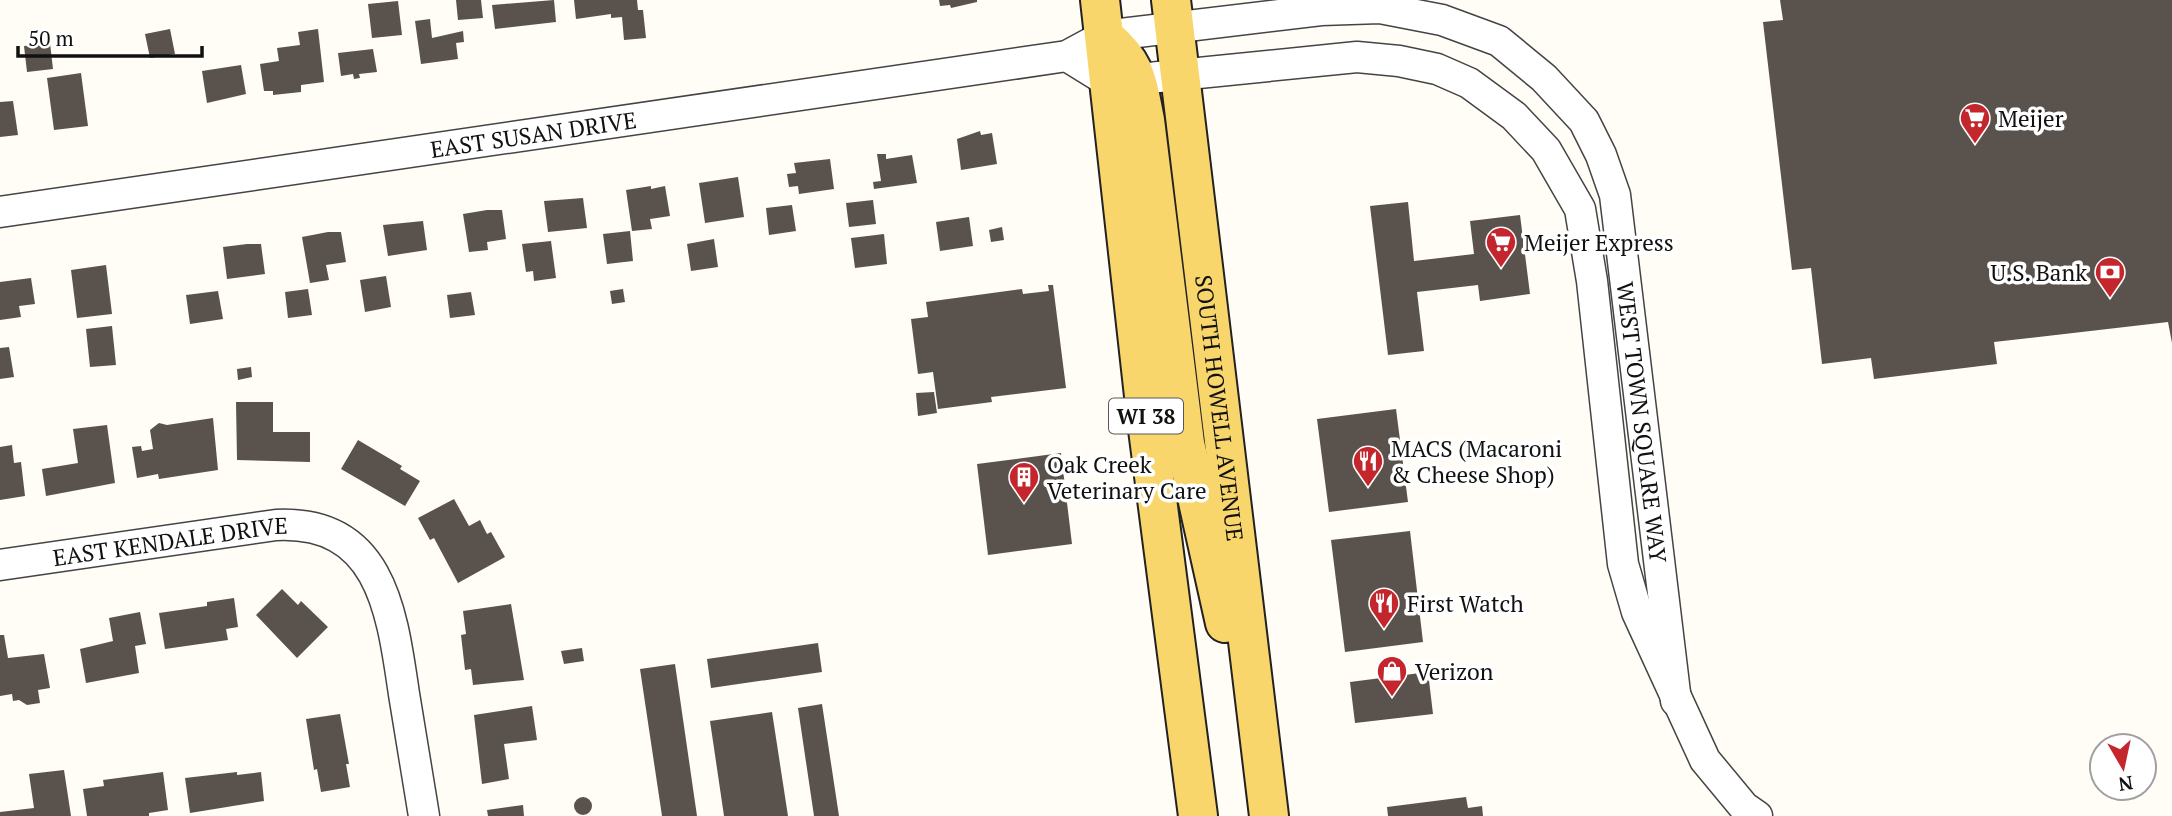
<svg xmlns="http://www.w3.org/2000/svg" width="2172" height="816" font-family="'PT Serif',serif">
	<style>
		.building { fill: #5a524d }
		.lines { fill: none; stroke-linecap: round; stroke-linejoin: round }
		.street-casing { stroke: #444; stroke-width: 33 }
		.primary-casing { stroke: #222; stroke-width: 42 }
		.street { stroke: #fff; stroke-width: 30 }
		.primary { stroke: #f9d66b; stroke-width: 38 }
		.labels { text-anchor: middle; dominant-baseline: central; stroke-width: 7; stroke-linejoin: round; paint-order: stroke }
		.shield { fill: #fff; stroke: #585858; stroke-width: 2 }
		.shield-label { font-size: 21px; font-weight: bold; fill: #111 }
		.poi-label { font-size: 23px; fill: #111; stroke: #fff; text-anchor: start }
		.street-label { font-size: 23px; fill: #111; stroke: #fff }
	</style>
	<rect width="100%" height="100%" fill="#fffdf5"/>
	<path class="building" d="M456 0H481L483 18 458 20Z
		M554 0 556 22 495 29 492 5Z
		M574 0H637L638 10H643L646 38 624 40 622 17 611 18V14L576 19Z
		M939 0H977V2L951 8 950 5 940 6Z
		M1780 0H2172V343L2168 322 1994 342 1997 364 1874 379 1871 358 1822 364 1811 268 1792 270 1763 22 1783 20Z
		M398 1 402 35 372 38 368 4Z
		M430 19 432 38 463 31 464 42 456 43 458 59 421 64 415 21Z
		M170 29 175 54 150 58 145 34Z
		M318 29 324 82 301 85V92L273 95V91H264L260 64 279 61 277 48 300 45 298 32Z
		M50 43 53 69 27 72 24 46Z
		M373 49 377 72 359 74 360 78 354 79 353 74 341 76 338 53Z
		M241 65 246 94 207 103 202 71Z
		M81 73 88 126 54 130 47 78Z
		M13 101 18 135 0 137V102Z
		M980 131 981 135 992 133 997 164 961 170 957 139Z
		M877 154H886V159L912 155 917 183 874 189 873 182 881 181Z
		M830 159 834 189 799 194 798 186 789 187 787 174 796 173 794 163Z
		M738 177 744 217 705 223 699 183Z
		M651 186V189L665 186 670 216 650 219 652 229 632 231 626 190Z
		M583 198 587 228 548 232 544 201Z
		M873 200 876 224 849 227 846 203Z
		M1408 202 1414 261 1474 254 1470 221 1520 215 1530 294 1480 301 1478 285 1417 292 1424 351 1388 355 1370 206Z
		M792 205 796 231 769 235 766 208Z
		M487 210H502L506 239 487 242 488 250 469 252 463 214Z
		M969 217 973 246 940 251 936 222Z
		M423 221 427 250 388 256 383 225Z
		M1002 227 1004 240 991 242 989 230Z
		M630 231 633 261 607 264 603 234Z
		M328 232H341L346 262 326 265 329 280 310 283 302 237Z
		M884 234 887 264 855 268 851 238Z
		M714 239 718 267 691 271 687 244Z
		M551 241 556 278 534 281 533 271 526 272 522 244Z
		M247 244H261L265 274 227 279 223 247Z
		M106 265 112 314 77 318 71 270Z
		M386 276 391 307 365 312 360 280Z
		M31 278 35 304 19 306 21 317 0 320V282Z
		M1048 285H1053L1066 388 991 397 992 402 938 409 933 372 918 374 911 319 928 317 926 302 1022 289 1023 294 1049 291Z
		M308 289 312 315 288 318 285 292Z
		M623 289 625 302 612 304 610 291Z
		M218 291 223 319 190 324 186 295Z
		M471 292 475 315 450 318 447 295Z
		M112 326 116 365 90 367 86 329Z
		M9 347 14 377 0 379V348Z
		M251 367 252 377 238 380 237 369Z
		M934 392 937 413 918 416 916 393Z
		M236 402H273V432H310V462L237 460Z
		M1396 409 1408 502 1329 512 1317 419Z
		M213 418 218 470 159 479 158 474 137 478 132 447 141 446 142 451 153 449 150 430 159 423 167 425Z
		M107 425 115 483 46 496 42 469 78 463 73 429Z
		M358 440 402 466 400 469 420 481 405 506 341 469Z
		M12 445 14 463 21 462 25 496 0 500V447Z
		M1061 453 1072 544 988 555 977 464Z
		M454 499 469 526 480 520 487 534 491 532 505 557 458 583 434 538 430 540 418 518Z
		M1410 531 1423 642 1345 652 1331 540Z
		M282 589 298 605 301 601 328 627 297 658 256 615Z
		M234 598 238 627 226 629 228 640 165 649 159 613 207 606V602Z
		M511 604 524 680 473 685 471 669 465 670 461 635 466 634 463 611Z
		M140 612 146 644 135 646 139 673 86 683 80 649 113 641 109 618Z
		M0 635H4L8 658 44 654 50 688 38 690 40 703 27 705 19 700 13 701 12 694 0 696Z
		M818 643 822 672 711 688 707 659Z
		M582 648 584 661 564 664 561 651Z
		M675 664 697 816H662L640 669Z
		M1428 672 1433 714 1355 723 1350 682Z
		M822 704 839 816H814L798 708Z
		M532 706 537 740 504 744 509 779 482 784 474 715Z
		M772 712 788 816H724L710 721Z
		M340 714 349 764H346L350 787 321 792 317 769 314 770 306 719Z
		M64 770 71 816H0V812L34 808 29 774Z
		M163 772 168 810 149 813V816H87L83 789 104 786 103 780Z
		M237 772V775L261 772 264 801 190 813 185 778Z
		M574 806a9 9 0 1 1 18 0a9 9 0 1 1-18 0Z
		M1466 797 1468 808 1482 806 1483 816H1388L1387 807Z
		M523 805 524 816H488L487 810Z"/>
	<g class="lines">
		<g class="street-casing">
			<g id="street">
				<path d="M1067 56 1109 82 1357 57 1399 61 1437 69 1469 83 1514 116 1546 150 1580 209 1592 281 1623 564 1637 612 1705 760 1744 807 1757 816"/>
				<path id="s1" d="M0 212 1067 56 1104 36 1321 10 1380 8 1442 20 1499 41 1544 78 1584 121 1601 155 1615 195 1676 701"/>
				<path id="s2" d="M0 565 276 525C382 520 392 613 404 694 411 735 417 775 424 816"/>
			</g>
		</g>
		<g class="primary-casing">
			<g id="primary">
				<path d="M1100 0 1146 414 1198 816"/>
				<path id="s3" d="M1171 0 1269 816"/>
				<path d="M1105 37C1137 64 1137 81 1145 120L1185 443 1225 623"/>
			</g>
		</g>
		<use href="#street" class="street"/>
		<use href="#primary" class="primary"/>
	</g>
	<defs>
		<g id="supermarket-pin" transform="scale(1.575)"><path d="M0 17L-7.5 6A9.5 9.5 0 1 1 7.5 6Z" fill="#c4262e" stroke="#fff"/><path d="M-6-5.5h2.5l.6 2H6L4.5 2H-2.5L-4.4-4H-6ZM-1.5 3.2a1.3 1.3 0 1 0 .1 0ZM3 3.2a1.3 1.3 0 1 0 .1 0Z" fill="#fff"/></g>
		<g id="bank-pin" transform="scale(1.575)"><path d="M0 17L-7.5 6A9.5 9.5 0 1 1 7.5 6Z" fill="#c4262e" stroke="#fff"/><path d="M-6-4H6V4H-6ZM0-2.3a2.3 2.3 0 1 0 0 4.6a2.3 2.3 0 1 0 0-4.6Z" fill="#fff"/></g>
		<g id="restaurant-pin" transform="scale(1.575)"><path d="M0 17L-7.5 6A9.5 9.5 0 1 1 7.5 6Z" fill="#c4262e" stroke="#fff"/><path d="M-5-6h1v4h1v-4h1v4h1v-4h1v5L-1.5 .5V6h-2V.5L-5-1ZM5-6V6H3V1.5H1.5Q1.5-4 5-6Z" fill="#fff"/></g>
		<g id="building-pin" transform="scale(1.575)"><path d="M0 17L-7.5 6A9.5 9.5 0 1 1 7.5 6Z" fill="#c4262e" stroke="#fff"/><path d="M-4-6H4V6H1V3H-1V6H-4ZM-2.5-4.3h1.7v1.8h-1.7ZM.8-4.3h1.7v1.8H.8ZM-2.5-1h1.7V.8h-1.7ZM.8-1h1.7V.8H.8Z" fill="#fff"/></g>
		<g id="shop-pin" transform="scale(1.575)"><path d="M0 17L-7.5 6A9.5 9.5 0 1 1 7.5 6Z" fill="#c4262e" stroke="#fff"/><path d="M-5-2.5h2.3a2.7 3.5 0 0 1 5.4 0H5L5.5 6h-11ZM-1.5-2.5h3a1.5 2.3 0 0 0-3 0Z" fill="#fff"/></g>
	</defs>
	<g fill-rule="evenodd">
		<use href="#supermarket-pin" x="1975" y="118"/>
		<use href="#supermarket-pin" x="1501" y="242"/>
		<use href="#bank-pin" x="2110" y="272"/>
		<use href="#restaurant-pin" x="1368" y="461"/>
		<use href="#building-pin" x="1024" y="477"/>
		<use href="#restaurant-pin" x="1384" y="603"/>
		<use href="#shop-pin" x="1392" y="671"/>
	</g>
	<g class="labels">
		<rect class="shield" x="1109" y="398.5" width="74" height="35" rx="5"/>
		<g class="shield-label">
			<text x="1146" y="416">WI 38</text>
		</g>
		<g class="poi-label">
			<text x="1998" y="118">Meijer</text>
			<text x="1524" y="242">Meijer Express</text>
			<text x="2087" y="272" text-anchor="end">U.S. Bank</text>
			<text x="1391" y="448">MACS (Macaroni<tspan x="1391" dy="26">&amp; Cheese Shop)</tspan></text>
			<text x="1047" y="464">Oak Creek<tspan x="1047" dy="26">Veterinary Care</tspan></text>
			<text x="1407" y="603">First Watch</text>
			<text x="1415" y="671">Verizon</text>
		</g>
		<g class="street-label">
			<text stroke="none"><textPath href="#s1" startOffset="539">EAST SUSAN DRIVE</textPath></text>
			<text stroke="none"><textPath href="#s3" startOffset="411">SOUTH HOWELL AVENUE</textPath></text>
			<text stroke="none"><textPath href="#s1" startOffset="1948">WEST TOWN SQUARE WAY</textPath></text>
			<text stroke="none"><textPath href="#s2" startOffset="172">EAST KENDALE DRIVE</textPath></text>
		</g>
	</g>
	<g transform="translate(2123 767) rotate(171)"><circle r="33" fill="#ffffff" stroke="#a0a0a0" stroke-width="2"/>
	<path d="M0-5L12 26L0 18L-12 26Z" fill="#c4262e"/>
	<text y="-10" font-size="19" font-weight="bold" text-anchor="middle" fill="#111111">N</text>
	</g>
	<path d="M18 46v10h184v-10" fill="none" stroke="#111111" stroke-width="3.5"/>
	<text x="28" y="46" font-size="21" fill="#111111" stroke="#ffffff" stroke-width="5" paint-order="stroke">50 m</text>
</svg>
